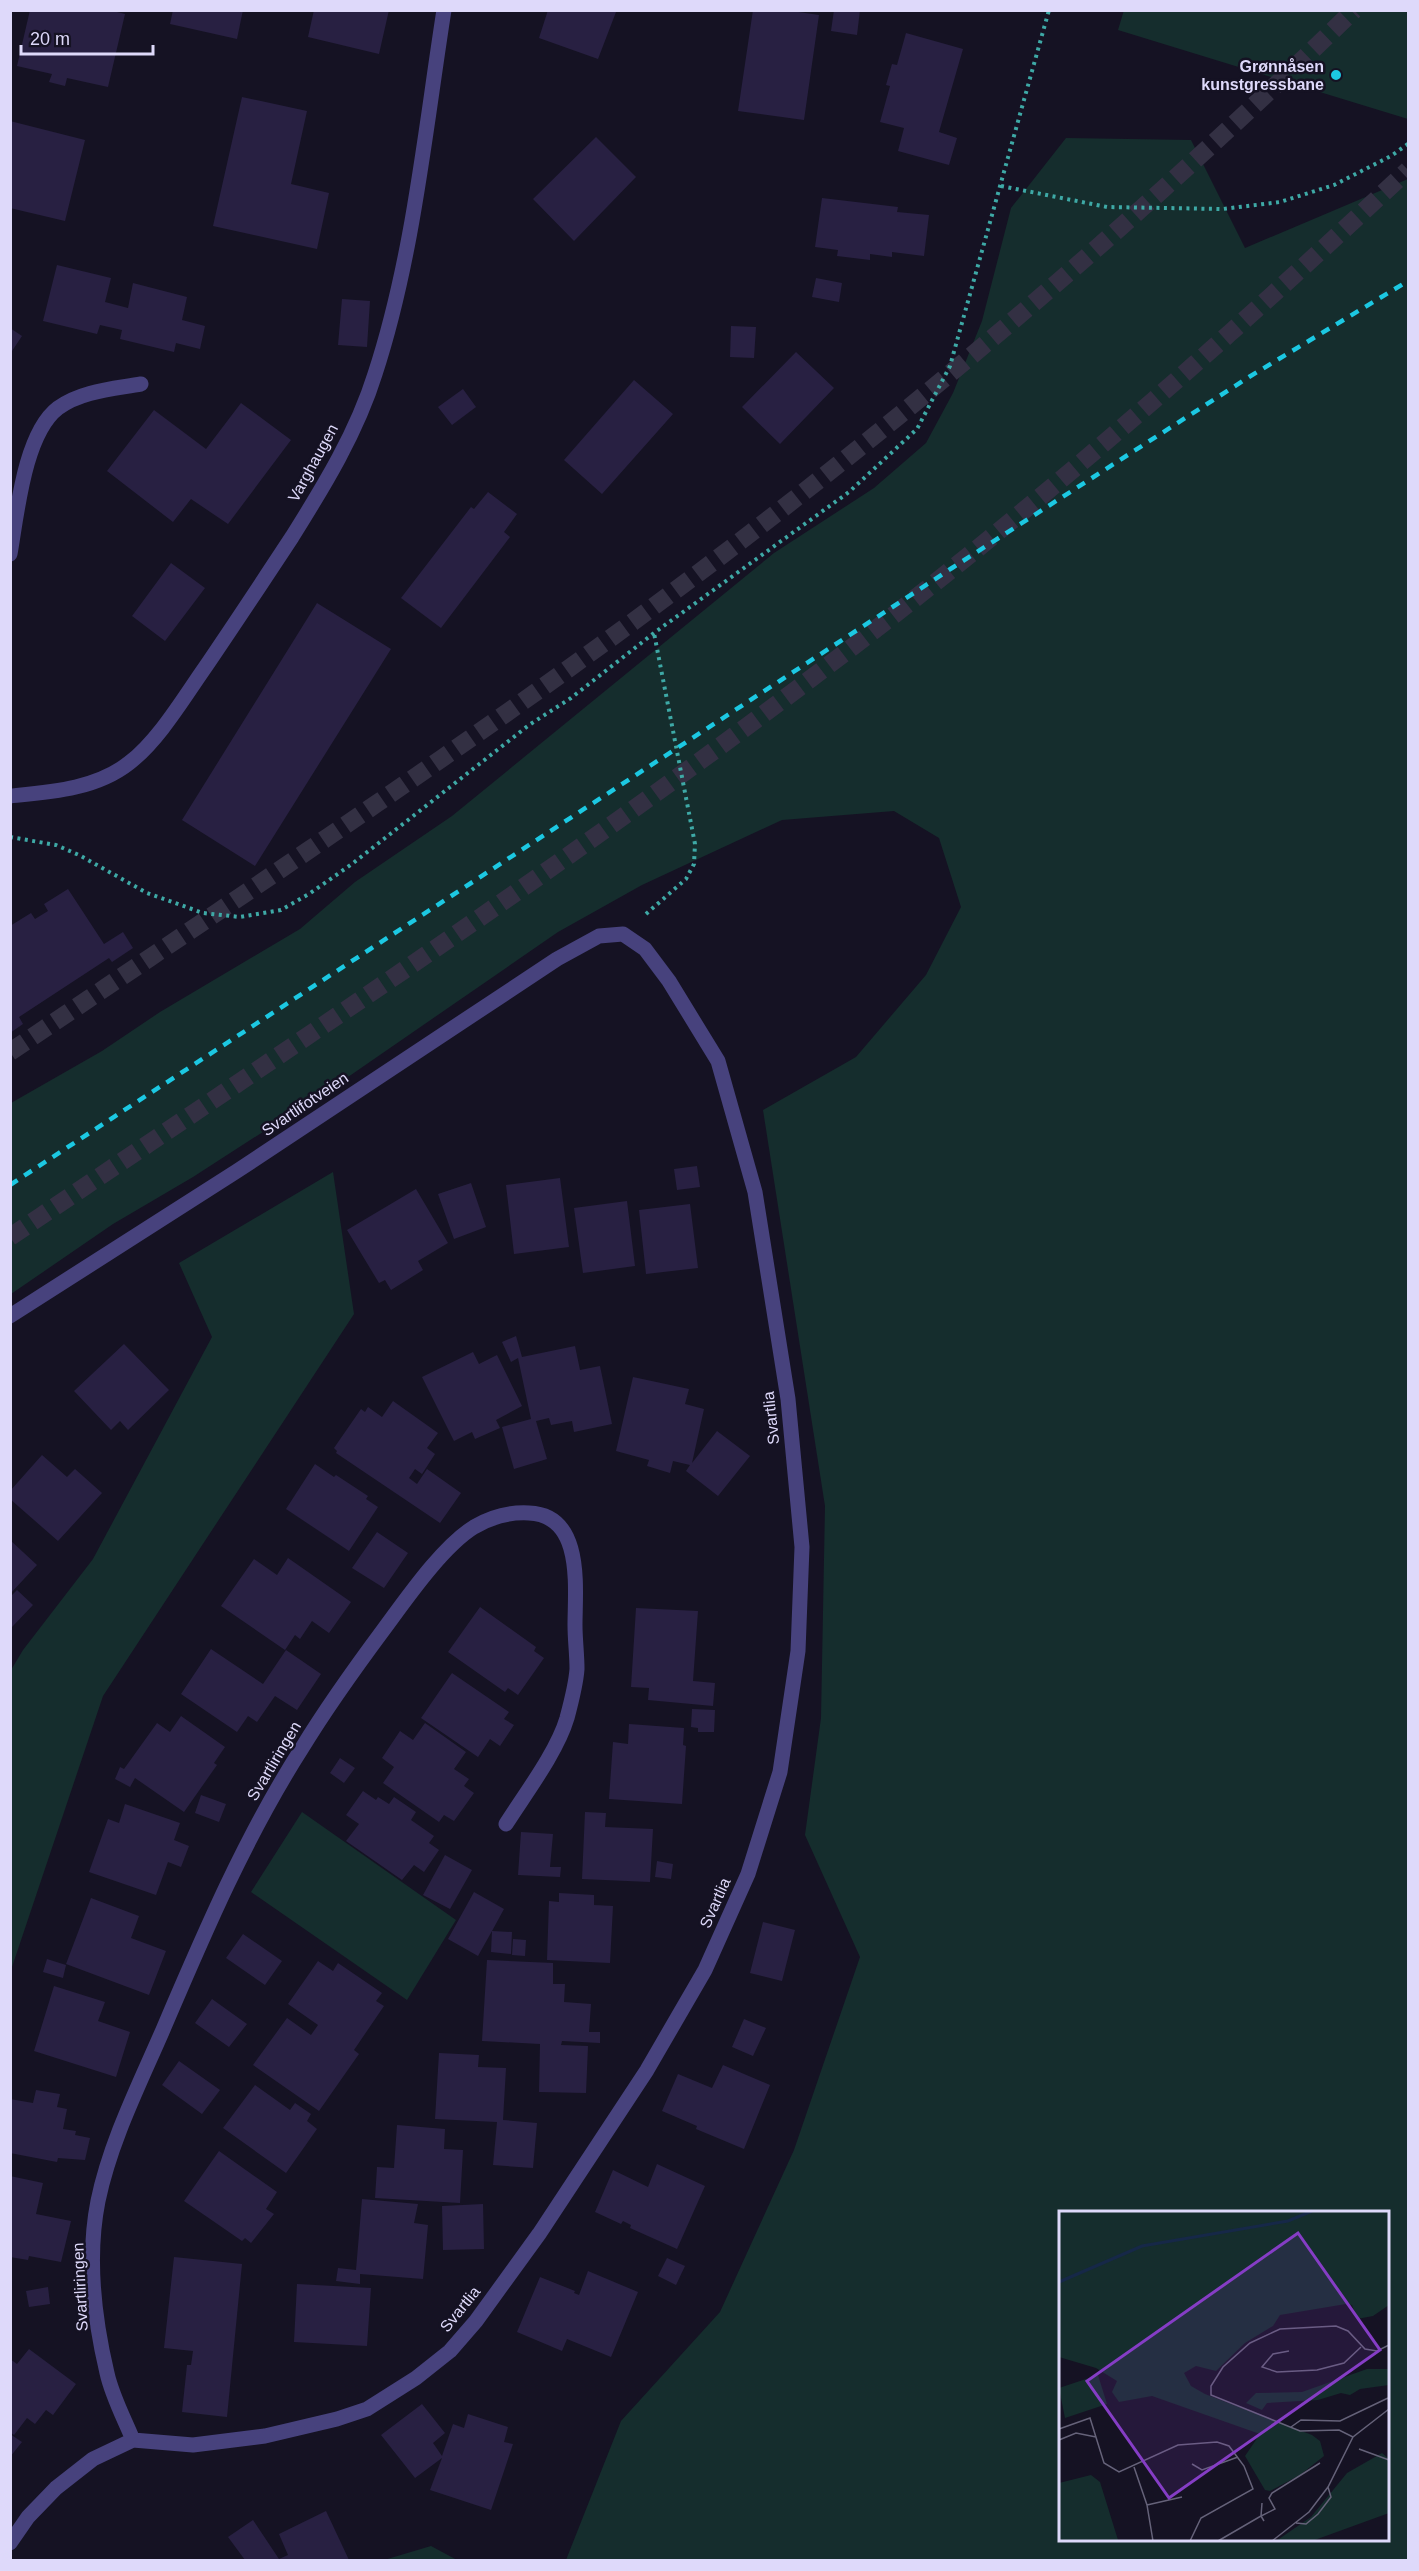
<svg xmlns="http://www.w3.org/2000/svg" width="1419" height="2571" font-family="Arial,sans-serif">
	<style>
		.green { fill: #152d2d; fill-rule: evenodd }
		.building { fill: #282042 }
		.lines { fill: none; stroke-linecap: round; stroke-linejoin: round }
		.highway-tunnel { stroke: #333043; stroke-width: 18; stroke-dasharray: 18 9; stroke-linecap: butt }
		.path { stroke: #3ea9a6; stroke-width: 4; stroke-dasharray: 3 4.5; stroke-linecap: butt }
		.lane { stroke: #47427d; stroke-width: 15 }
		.street { stroke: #47427d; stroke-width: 15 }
		.rail { stroke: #1cc8e2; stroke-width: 4.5; stroke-dasharray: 9 8; stroke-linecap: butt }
		.poi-dot { fill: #1cc8e2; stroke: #151223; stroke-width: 2 }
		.labels { text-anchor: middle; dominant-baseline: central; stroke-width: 5; stroke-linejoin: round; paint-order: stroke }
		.poi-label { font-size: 16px; font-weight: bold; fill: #ded9fa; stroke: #151223; text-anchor: end }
		.street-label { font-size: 16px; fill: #ded9fa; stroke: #151223 }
		.inset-river { fill: none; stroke: #162848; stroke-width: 3 }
		.inset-road { fill: none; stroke: #656279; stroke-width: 1.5 }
		.view { fill: #853dc5; fill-opacity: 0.15; stroke: #853dc5; stroke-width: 3 }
		.inset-edge { fill: none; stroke: #ded9fa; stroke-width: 3 }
	</style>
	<rect width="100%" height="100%" fill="#151223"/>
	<path class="green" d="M1124 10 1408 11V119L1118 30Z
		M1066 138 1191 140 1245 248 1408 179V2560H566L621 2421 720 2312 794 2150 860 1957 805 1835 821 1718 825 1506 763 1110 856 1057 926 975 961 907 939 838 894 811 782 820 642 885 558 932 348 1077 193 1177 113 1224 11 1294V1103L102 1051 160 1012 300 929 355 882 452 816 774 553 874 488 926 443 953 393 982 321 1011 208ZM1060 2212H1388V2540H1060Z
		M333 1172 354 1314 103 1696 11 1970V1670L23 1650 93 1559 212 1337 179 1263Z
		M302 1812 456 1920 407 2000 251 1892Z
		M431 2546 457 2560H384Z"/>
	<path class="building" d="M30 10H109L125 14 108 87 67 78 65 86 49 82 52 74 17 66Z
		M173 10H243L237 39 170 24Z
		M314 10H389L379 54 308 37Z
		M548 10 616 12 598 59 539 38Z
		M753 10H785L819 15 804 120 738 111Z
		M834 10H860L857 35 831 31Z
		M906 33 963 49 939 132 957 138 949 165 898 151 904 128 880 122 890 86 886 85 892 64 897 65Z
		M242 97 307 111 291 184 329 193 317 249 213 226Z
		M10 121 85 140 65 221 10 208Z
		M596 137 636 177 574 241 533 199Z
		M822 198 898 207 897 212 929 215 924 256 892 252V257L870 254V260L837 256 838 250 815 247Z
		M57 265 111 278 105 302 128 308 133 283 187 297 182 320 205 326 200 349 176 343 174 352 120 339 122 330 100 325 97 334 43 321Z
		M816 278 842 283 839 302 812 297Z
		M342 299 370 301 367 347 338 345Z
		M731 326 756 327 754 358 730 357Z
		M10 328 22 336 10 354Z
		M796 352 834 388 780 444 742 407Z
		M634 380 673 414 602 494 564 460Z
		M463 389 476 407 452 425 438 407Z
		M241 403 291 440 228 524 191 499 173 522 107 471 154 410 206 449Z
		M488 492 517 514 504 532 510 537 441 628 401 598 471 507 474 509Z
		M171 563 205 588 165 641 132 616Z
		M317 603 391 649 255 866 182 820Z
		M68 889 104 944 123 932 133 948 112 962 109 958 19 1017 23 1024 10 1033V926L31 913 35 919 48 911 44 904Z
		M697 1166 700 1187 677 1190 674 1169Z
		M560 1178 569 1247 514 1254 506 1185Z
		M471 1183 486 1227 454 1239 438 1194Z
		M416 1189 448 1243 418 1261 423 1270 391 1290 385 1280 379 1283 347 1230Z
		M627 1201 635 1266 583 1273 574 1208Z
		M690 1204 698 1268 646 1274 639 1210Z
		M516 1336 522 1357 575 1346 580 1370 600 1366 612 1424 574 1432 572 1421 551 1425 549 1418 536 1421 547 1459 514 1469 502 1427 531 1419 518 1358 511 1362 502 1342Z
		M124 1344 169 1390 128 1430 120 1421 111 1430 74 1391Z
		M473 1352 479 1364 497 1355 522 1406 496 1420 500 1428 475 1439 472 1432 454 1441 422 1377Z
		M633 1377 689 1389 685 1404 704 1409 692 1463 717 1431 750 1456 718 1496 686 1471 690 1465 673 1461 670 1473 647 1466 649 1460 616 1451Z
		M393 1401 438 1433 427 1448 435 1454 422 1474 415 1469 409 1478 417 1484 427 1469 461 1493 440 1523 336 1453 337 1451 334 1448 361 1409 365 1412 368 1407 382 1417Z
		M42 1455 67 1477 75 1469 102 1493 58 1541 10 1499V1491Z
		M315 1464 334 1477 336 1475 368 1496 366 1499 378 1507 349 1551 286 1509Z
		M377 1532 408 1553 384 1588 352 1568Z
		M10 1540 37 1565 10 1594Z
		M288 1558 351 1602 329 1633 312 1621 300 1639 295 1635 285 1650 221 1606 254 1559 277 1575Z
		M17 1590 33 1605 12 1627 10 1597Z
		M480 1607 536 1647 534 1651 544 1658 518 1695 508 1688 505 1692 448 1652Z
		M636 1608 698 1611 693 1681 715 1683 713 1706 648 1700 649 1688 631 1687Z
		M211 1649 263 1684 286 1650 321 1674 297 1710 275 1696 257 1722 248 1716 237 1732 181 1694Z
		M452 1673 509 1712 504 1719 514 1725 500 1746 490 1739 478 1757 421 1718Z
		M692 1709 715 1710 714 1732H698V1728L691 1727Z
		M181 1716 225 1747 214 1763 217 1765 184 1812 135 1778 130 1787 115 1779 120 1767 124 1769 157 1723 170 1732Z
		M425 1723 466 1752 454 1769 469 1779 464 1786 474 1793 454 1821 444 1815 439 1822 383 1783 394 1767 382 1758 400 1731 413 1740Z
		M629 1724 684 1728 683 1745 686 1746 682 1804 609 1799 613 1742 628 1744Z
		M340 1758 355 1768 344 1783 330 1773Z
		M363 1791 376 1800 378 1797 389 1804 394 1797 416 1812 411 1820 434 1836 429 1843 439 1850 424 1872 414 1865 402 1880 346 1841 359 1824 346 1815Z
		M201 1795 226 1804 219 1822 195 1813Z
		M125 1804 180 1823 174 1840 189 1846 181 1867 168 1862 156 1895 89 1872 108 1819 119 1823Z
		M585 1812 606 1813 605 1827 653 1829 650 1882 582 1879Z
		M521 1832 553 1834 550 1867H561L560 1877 518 1875Z
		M445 1855 472 1870 450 1909 423 1895Z
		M657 1861 673 1864 671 1879 655 1877Z
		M474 1892 504 1909 492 1931 512 1932 511 1954 491 1952 492 1931 478 1956 448 1939Z
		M559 1893 594 1895V1905L613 1906 610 1963 547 1960 549 1901 559 1902Z
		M91 1898 139 1916 131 1938 166 1951 149 1995 66 1964Z
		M763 1922 795 1930 782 1981 750 1973Z
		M243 1934 282 1961 265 1985 226 1958Z
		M513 1939 526 1940 525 1956 512 1955Z
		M47 1959 66 1965 63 1978 43 1972Z
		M487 1960 553 1963V1984H565L564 2002 591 2004 589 2032H600V2043L562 2041 561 2045 588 2046 586 2093 539 2092 540 2044 482 2041Z
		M318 1961 333 1971 338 1963 382 1993 376 2001 384 2006 354 2050 359 2054 319 2111 253 2065 287 2018 311 2035 318 2025 288 2004Z
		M54 1986 105 2002 98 2021 130 2032 116 2077 34 2051Z
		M212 1999 247 2024 229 2047 195 2023Z
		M744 2019 766 2028 753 2056 732 2047Z
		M439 2053 479 2055 478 2067 506 2068 503 2120 537 2123 533 2168 493 2165 497 2122 435 2119Z
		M179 2061 220 2090 202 2114 162 2085Z
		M723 2065 770 2085 744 2149 696 2129 697 2126 662 2111 678 2074 712 2088Z
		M255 2085 290 2110 295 2103 311 2114 307 2121 317 2129 286 2173 223 2128Z
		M36 2090 60 2094 57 2107 67 2109 63 2129 76 2131 75 2135 90 2138 85 2160 58 2158 57 2162 10 2153V2099L33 2103Z
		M397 2125 445 2129 444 2149 463 2150 460 2203 375 2198 377 2167 394 2168Z
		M219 2151 277 2192 266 2209 274 2214 251 2243 245 2238 242 2241 184 2201Z
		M657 2164 705 2186 677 2249 630 2228 631 2225 623 2221 621 2224 595 2212 613 2170 648 2187Z
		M10 2176 43 2183 36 2214 71 2221 61 2262 29 2256 28 2260 10 2257Z
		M362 2199 418 2204 414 2223 428 2225 423 2279 360 2274V2284L336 2281 338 2268 356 2270Z
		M483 2204 484 2249 443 2250 442 2206Z
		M174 2257 242 2264 227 2417 182 2412 187 2365H191L193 2351 164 2348Z
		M667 2258 685 2266 676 2285 658 2276Z
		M588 2271 638 2292 611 2357 567 2339 562 2351 517 2332 540 2277 575 2291 574 2293 579 2295Z
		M297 2284 371 2288 367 2346 294 2342Z
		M48 2287 50 2304 29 2307 26 2291Z
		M29 2349 76 2384 53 2415 46 2410 35 2424 27 2418 14 2435 10 2432V2359L17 2364Z
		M422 2404 445 2433 433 2443 442 2456 453 2424 464 2428 468 2414 508 2427 504 2442 513 2444 491 2510 430 2490 442 2458 415 2478 381 2435Z
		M10 2434 22 2442 10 2457Z
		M326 2511 349 2560H245L228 2537 253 2520 279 2559 288 2555 279 2534Z"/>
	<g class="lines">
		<path class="highway-tunnel" d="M10 1052C263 881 518 713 760 526 967 366 1166 193 1354 10
			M10 1237C306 1037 604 840 886 621 1068 480 1240 327 1408 170"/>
		<path class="path" d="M1001 186 1107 207 1223 209 1280 202 1334 185 1391 156 1408 144
			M10 837 56 845 79 855 147 893 203 913 240 917 281 910 309 894 352 864 529 725 571 698 654 633 849 492 917 429 950 366 1049 10
			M646 914 686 879 694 864 695 844 654 633"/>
		<path class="lane" d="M10 554C17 515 24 434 58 408 81 391 113 389 141 384"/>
		<path class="street" d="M10 796C51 792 96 789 129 763 158 741 183 699 204 669 234 625 263 581 292 537 324 486 357 432 375 374 413 258 425 131 444 10
			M10 1316 237 1171 557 959 599 936 623 934 645 949 669 981 718 1061 755 1192 788 1399 802 1547 798 1651 780 1772 748 1874 705 1970 647 2070 539 2234 476 2321 450 2351 416 2378 367 2409 337 2419 265 2436 193 2445 133 2440 93 2459 56 2488 28 2517 10 2543
			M133 2440C124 2418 112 2396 107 2373 94 2318 87 2256 98 2201 110 2143 138 2087 162 2032 203 1936 245 1837 302 1748 327 1707 355 1668 384 1629 407 1598 442 1547 474 1527 491 1517 511 1512 529 1513 584 1515 575 1588 575 1625 575 1640 577 1654 577 1669 576 1684 571 1703 567 1718 557 1752 525 1794 506 1824"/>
		<path class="rail" d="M10 1185 952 568 1249 377 1408 281"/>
	</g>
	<circle class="poi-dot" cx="1336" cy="75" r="6"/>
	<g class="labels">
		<g class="poi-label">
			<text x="1324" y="66">Grønnåsen<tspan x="1324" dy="18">kunstgressbane</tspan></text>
		</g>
		<g class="street-label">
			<text transform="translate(313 463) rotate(-61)">Varghaugen</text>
			<text transform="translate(305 1104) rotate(-34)">Svartlifotveien</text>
			<text transform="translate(771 1418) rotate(-96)">Svartlia</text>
			<text transform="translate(274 1761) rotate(-59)">Svartliringen</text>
			<text transform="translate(715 1903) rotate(-66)">Svartlia</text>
			<text transform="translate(80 2287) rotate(-93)">Svartliringen</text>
			<text transform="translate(460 2309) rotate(-51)">Svartlia</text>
		</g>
	</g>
	<g transform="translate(1059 2211)">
		<rect width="330" height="330" fill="#151223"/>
		<path d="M0 0H330V94L314 105 298 108 293 94 287 93 221 104 214 115 186 132 157 160 137 155 125 162 132 175 146 183 253 224 261 230 265 245 241 264 211 280 206 279 186 245 201 223 93 185 60 191 53 181 58 170 37 157 0 146ZM308 158H330V174L301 178 291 184 282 182 259 189 208 192 203 199 187 192 197 182 243 181ZM39 164 48 193 6 207 0 177ZM323 242 330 248V302L253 330H217L252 306 288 262ZM32 264 41 271 59 329 0 330V272Z" fill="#152d2d"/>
		<path class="inset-river" d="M0 71 83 35 229 10 253 0"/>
		<path class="inset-road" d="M230 140 214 143 203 156 218 161 258 159 285 152 302 136M232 216 242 209 281 210 329 187M0 218 31 207 45 252 60 261 119 234 158 231 170 235 185 255 194 278 142 307 131 330M294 226 280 219 241 220 152 184V175L164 156 191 132 221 118 277 115 289 120 306 138 318 140 330 134M0 229 17 222 37 226M300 238 330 249M133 253 143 259 179 246M75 256 88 294 94 330M88 294 123 286M205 310 202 305 216 298 210 287 213 282 261 252M237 312 247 313 259 303 272 286 269 276M159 330 202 305 203 292M213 330 250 301 269 276 294 226 330 198"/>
		<path class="view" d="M239 22 321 139 110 287 28 170Z"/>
		<rect width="330" height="330" class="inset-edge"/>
	</g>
	<rect width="1419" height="2571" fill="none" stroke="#ded9fa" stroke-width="24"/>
	<path d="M21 45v9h132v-9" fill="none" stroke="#ded9fa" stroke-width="3"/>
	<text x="30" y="45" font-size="18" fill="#ded9fa" stroke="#151223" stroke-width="4.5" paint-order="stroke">20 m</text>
</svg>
